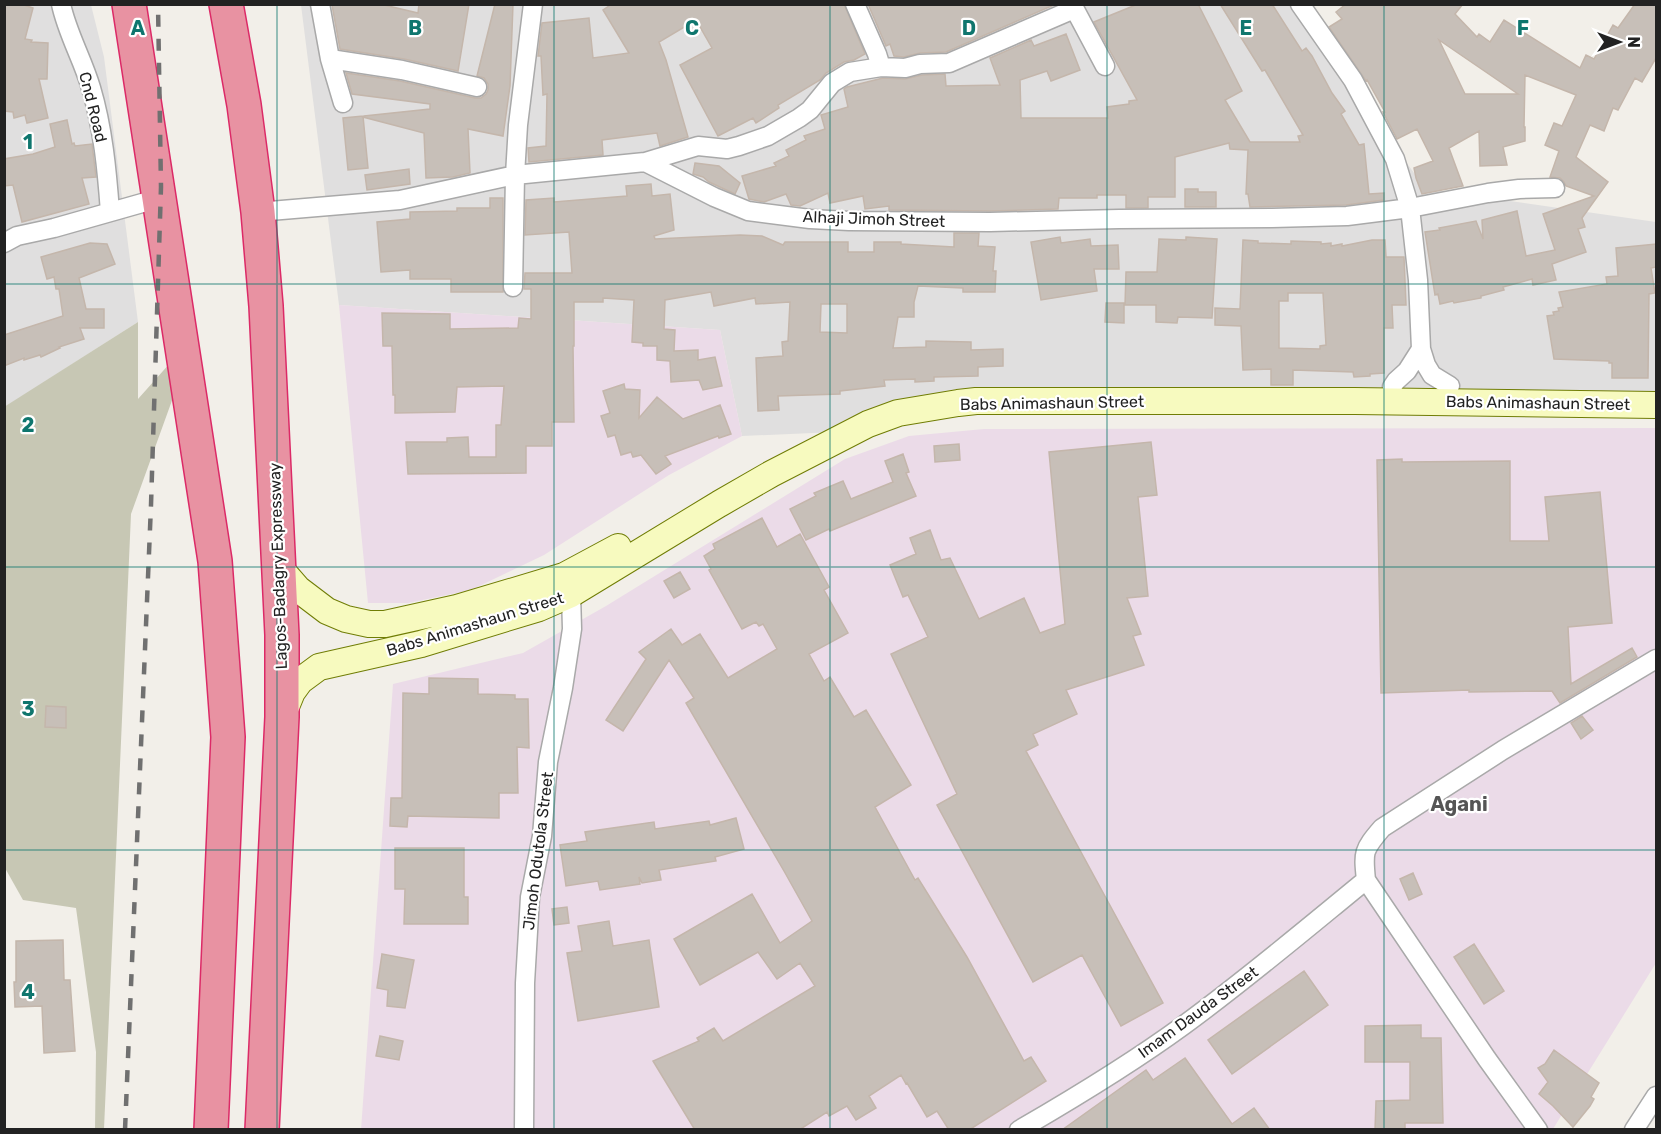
<svg xmlns="http://www.w3.org/2000/svg" width="1661" height="1134" font-family="Rubik,sans-serif">
	<style>
		.residential { fill: #e0dfdf }
		.industrial { fill: #ebdbe8 }
		.construction { fill: #c7c7b4 }
		.building { fill: #c7bfb8; stroke: #c4b6ab; stroke-width: 1.5; fill-rule: evenodd }
		.lines { fill: none; stroke-linecap: round; stroke-linejoin: round }
		.street-casing { stroke: #a9a9a9; stroke-width: 21 }
		.secondary-casing { stroke: #707d05; stroke-width: 28 }
		.highway-casing { stroke: #dc2a67; stroke-width: 36 }
		.street { stroke: #fff; stroke-width: 18 }
		.secondary { stroke: #f7fabf; stroke-width: 26 }
		.highway { stroke: #e892a2; stroke-width: 33 }
		.rail { stroke: #707070; stroke-width: 4.5; stroke-dasharray: 12 12; stroke-linecap: butt }
		.grid { fill: none; stroke: #0f766e; stroke-width: 1.5; stroke-opacity: 0.55 }
		.labels { text-anchor: middle; dominant-baseline: central; stroke-width: 4.5; stroke-linejoin: round; paint-order: stroke }
		.street-label { font-size: 16px; fill: #222; stroke: #fff }
		.quarter-label { font-size: 20px; font-weight: bold; fill: #555; stroke: #fff }
		.grid-label { font-size: 20px; text-anchor: middle; font-weight: bold; fill: #0f766e; stroke: #fff; stroke-width: 4.5; stroke-linejoin: round; paint-order: stroke }
	</style>
	<rect width="100%" height="100%" fill="#f2efe9"/>
	<path class="residential" d="M5 5H91L104 57 138 322 5 407Z
		M301 5H1289L1426 189 1656 222V407L1008 406 881 430 742 436 720 330 339 305Z"/>
	<path class="industrial" d="M339 305 720 330 742 436 669 475 544 555 471 590 408 603H368Z
		M1656 428V963L1553 1129 361 1130 393 684 523 653 606 606 845 459 909 436 984 429Z"/>
	<path class="construction" d="M138 322V399L196 334 131 514 104 1129H95L96 1052 76 908 23 900 5 868 4 407Z"/>
	<path class="building" d="M4 4H21L33 8 25 39 32 40 31 42 48 43 47 79H39L48 118 27 123 25 115 14 118 13 112 4 111Z
		M380 4 418 13 419 4H469L458 71 404 59 340 49 332 5Z
		M495 4H513L510 86 503 136 468 129 470 173 453 177 426 178 424 133 363 117 364 116 430 109V104L352 94 346 73 400 81 475 98H481L486 94 488 90V84L484 78 477 76Z
		M612 4H844L865 54 854 60 844 62 826 73 820 80 778 105 779 108 756 123 753 118 718 136 680 65 712 48 696 20 659 42 666 60 688 137 660 146 657 133 602 140 603 155 529 162 528 148 546 146 547 94 543 95 541 56H538L542 23 589 18 593 58 629 53 603 10Z
		M868 4H1056L946 52 920 53 904 57 894 56 890 44 886 46Z
		M1138 4H1198L1242 91 1225 100 1250 142H1300L1298 136 1303 135 1265 70 1262 71 1220 4H1272L1302 51 1306 48 1312 56 1332 93 1345 111 1341 114 1359 145 1364 144 1369 194 1384 193V200L1346 205 1250 207 1248 194H1246L1248 150 1230 149 1229 143 1175 157V197H1148V208H1126V195H1097V198H1059L1058 209 990 211 889 210V206L865 209 863 196 830 203 828 193 800 206 791 205 786 194 764 202 749 199 742 176 776 166 774 163 789 156 786 150 806 140 804 136 825 129 821 115 848 107 844 89 847 87 883 78 905 79 922 75 945 74 946 86 1000 85 990 58 1031 40 1034 46 1066 34 1080 70 1051 81 1047 71 1020 80 1021 118H1108L1107 107 1129 104V101L1137 100 1094 22Z
		M1346 4H1463L1455 14 1477 37 1479 34 1490 42 1504 20 1580 68 1586 55 1594 59 1613 25 1618 28 1635 4H1656V58L1642 82 1635 78 1618 110 1613 108 1604 131 1590 125 1576 157 1608 182 1582 218 1585 227 1578 229 1586 252 1552 264 1556 280 1533 285 1532 279 1503 287 1504 290 1481 296V298L1454 303 1453 301 1440 304 1438 294 1435 295 1425 232 1440 230 1439 228 1476 221 1483 239 1482 220 1517 211 1526 256 1555 250 1543 214 1594 196 1566 186 1564 182 1560 178 1550 177 1559 151 1545 145 1554 123 1562 126 1576 95 1525 75 1524 127H1525V141L1503 147 1507 165 1480 166 1479 131 1449 148 1463 186 1422 194 1416 178 1414 168 1433 161 1417 129 1397 139 1383 112H1385L1367 80 1366 81 1329 27 1342 19 1336 12ZM1439 40 1518 94H1465Z
		M363 116 368 168 348 170 343 118Z
		M67 120 72 144 74 143 75 146 92 144 96 177 82 178 89 204 22 222 13 185 4 186V159L33 154 55 147 50 124Z
		M695 163 719 166 740 183 735 194 709 182 703 177 693 174Z
		M409 169 410 184 367 190 365 175Z
		M651 184 652 196 670 194 674 230 654 236 655 239 740 235 762 236 783 245 785 242H848V252H874V242H901V244L954 247V233H979L978 246 995 247 993 271H996L995 292H963V288L918 286 914 302V317H898L893 348 926 347V341L971 342V350L1003 349V366L978 367V376L934 377V381L915 382V379L884 380 885 386 840 391V394L778 396 779 410 758 411 756 358 783 356 782 342 788 341 790 302 756 304 755 298 714 306 711 292 665 300 664 329 675 330 674 351 698 350V360L715 357 722 386 703 390 699 380 671 382 670 361 657 360V346H643V343L632 342 634 300 603 298V302H574V346H573L574 422H552V446H526V473L408 474 406 442H447V438L468 437 469 457H496V425H501L504 386 457 387 455 412 395 413V395H393L392 346H383L382 313 450 314V329L518 328 519 318 531 319V289H524L525 273H572L569 232 525 235 526 200 554 198V202L627 196 626 186ZM821 304H847V333L820 332Z
		M1185 189H1198V192H1216V207H1185Z
		M490 198H503V292H451V279H410V270L381 272 377 222 410 219V212L457 211V208H490Z
		M1060 237 1061 243 1090 239 1091 246 1118 245 1119 269H1094L1097 291 1041 300 1031 242Z
		M1186 237 1217 239 1212 318 1178 317 1177 323 1156 322V305H1125L1126 272H1157L1159 239 1186 240Z
		M1243 240 1258 241V243L1291 244V241L1321 242V244L1331 243V246L1342 244V246L1372 240H1385L1386 257H1404L1406 305H1392L1393 328H1384V373L1370 374V376L1354 377 1353 372 1293 370V385H1271V369L1243 370 1241 326 1215 325V308L1240 309ZM1288 293H1323L1326 345 1320 346V349L1279 348V301H1288Z
		M90 243 107 244 115 264 79 278 86 309H104V328H80L84 339 59 347 60 348 41 357 40 355 24 360V358L4 366V335L63 316 59 289H56L54 277 47 279 41 257Z
		M1656 244V267L1651 268 1655 293 1649 294 1648 378H1612V363H1609V361L1554 359 1547 316 1554 315 1553 312 1559 311 1558 308 1563 307 1559 292 1607 284 1606 277 1618 276 1616 248Z
		M1106 303H1124V323L1105 322Z
		M624 384 625 389 640 390 639 418 657 397 683 419 720 405 731 434 719 438 718 436 665 456 671 464 656 474 641 455 633 457 631 452 621 455 615 435 608 437 601 416 610 413 603 391Z
		M1151 442 1157 495 1138 497 1148 596 1127 598 1141 634 1133 636 1144 665 1066 690 1077 714 1033 734 1038 745 1026 751 1163 1003 1121 1026 1082 955 1033 982 937 805 957 794 891 654 928 637 908 595 903 597 890 565 916 554 910 538 930 530 941 560 950 558 979 619 1024 598 1040 633 1065 624 1049 452Z
		M959 444 960 460 935 462 934 446Z
		M903 454 909 472 906 473 916 496 830 531 829 529 806 540 790 509 816 496 814 493 843 481 851 499 893 482 885 461Z
		M1402 459V462L1510 461V541H1549L1545 497 1600 492 1612 623 1568 627 1571 684 1632 648 1637 657 1560 703 1552 691 1469 692V690L1381 693 1377 460Z
		M762 518 777 547 800 534 829 587 824 590 848 633 809 654 824 681 830 677 854 717 866 710 911 785 875 807 915 880 918 878 967 957 1024 1061 1031 1057 1046 1081 969 1130H949L937 1111 927 1117 907 1083 906 1084 901 1075 869 1096 876 1108 856 1120 847 1106 829 1116 827 1112 799 1130H695L653 1061 699 1041 697 1038 714 1028 723 1041 815 986 800 963 777 979 758 952 700 985 674 939 752 894 780 943 812 921 784 871 686 703 694 698 669 660 623 731 606 720 646 659 639 652 671 629 682 645 700 634 728 678 777 649 763 624 759 626 756 622 742 629 709 570 711 569 704 556 715 549 713 544Z
		M680 572 690 589 674 598 664 581Z
		M429 678 478 679V694L515 695V699H528L529 748 517 747 518 793H499V818L408 816 407 827 390 826 391 798H402L403 693 429 694Z
		M46 706 66 707V728L45 727Z
		M1582 716 1593 730 1581 739 1571 723Z
		M736 818 744 849 715 857 716 861 659 870 661 880 642 883 639 877 640 884 600 890 598 881 566 886 560 845 587 841 585 832 654 822 655 829 709 821 710 825Z
		M395 848H464V897H468V924H404L405 889H395Z
		M1413 873 1422 894 1409 900 1400 879Z
		M567 907 569 923 554 925 552 909Z
		M609 921 613 946 649 940 659 1007 578 1021 567 953 582 951 578 926Z
		M63 940 64 980H70L75 1051 44 1053 42 1006 15 1007 14 982H16V941Z
		M1474 944 1504 991 1484 1004 1454 957Z
		M382 954 414 960 405 1008 387 1006 388 990 377 988Z
		M1304 971 1328 1005 1232 1074 1208 1040Z
		M1421 1025V1038H1441L1443 1123H1405V1130H1375L1376 1101 1410 1100V1062H1365V1026Z
		M380 1036 403 1041 399 1060 376 1056Z
		M1554 1050 1599 1083 1591 1097 1594 1099 1590 1106 1573 1127 1553 1106 1539 1094 1548 1082 1538 1068 1545 1064Z
		M1185 1058 1232 1124 1254 1108 1270 1130H1062L1146 1070 1153 1080Z"/>
	<g class="lines">
		<g class="street-casing">
			<path id="street" d="M61 4C67 33 83 60 91 88 103 128 107 171 110 212
				M320 4 330 59 343 103
				M855 4 877 54 881 67
				M1072 4 1105 66
				M1300 4 1353 80 1395 159 1410 208 1418 280 1421 349 1426 365 1432 375 1450 386
				M330 59 402 70 477 87
				M645 162 698 146 727 149 739 146 768 136 799 118 810 110 832 83 850 72 881 67 905 68 920 64 949 63 1074 9
				M258 212 400 200 515 175 645 162 714 197 748 211 810 219 849 221 990 222 1119 219 1272 218 1347 216 1410 208 1488 193 1519 189 1555 188
				M4 243 17 236 54 228 160 198
				M513 287 515 175 518 125 533 4
				M1392 387 1396 381 1407 371 1421 349
				M1366 880 1487 1059 1538 1130
				M524 1130 525 983 530 897 542 836 548 762 563 688 572 629 571 594 567 584
				M1019 1130C1076 1097 1132 1063 1184 1025 1247 979 1306 929 1366 880 1363 852 1363 850 1382 828L1503 750 1656 659
				M1634 1130 1656 1096"/>
		</g>
		<g class="secondary-casing">
			<path id="secondary" d="M278 566 298 589 327 611 346 619 369 624H385L457 608 564 576 618 547
				M283 714 292 692 300 681 319 667 421 644 539 608 571 594 719 504 771 474 868 424 898 413 958 403 976 401H1355L1656 405"/>
		</g>
		<g class="highway-casing">
			<path id="highway" d="M129 4 215 561 228 737 211 1130
				M226 4 244 105 258 212 266 306 282 635V717L262 1130"/>
		</g>
		<use href="#street" class="street"/>
		<use href="#secondary" class="secondary"/>
		<use href="#highway" class="highway"/>
		<path class="rail" d="M125 1130 151 505 161 187 158 4"/>
	</g>
	<path class="grid" d="M277 4V1130M554 4V1130M830 4V1130M1107 4V1130M1384 4V1130M4 284H1656M4 567H1656M4 850H1656"/>
	<g class="labels">
		<g class="street-label">
			<text transform="translate(93 107) rotate(76)">Cnd Road</text>
			<text transform="translate(874 219) rotate(2)">Alhaji Jimoh Street</text>
			<text transform="translate(1052 403) rotate(-1)">Babs Animashaun Street</text>
			<text transform="translate(1538 403) rotate(1)">Babs Animashaun Street</text>
			<text transform="translate(278 566) rotate(-92)">Lagos-Badagry Expressway</text>
			<text transform="translate(475 624) rotate(-17)">Babs Animashaun Street</text>
			<text transform="translate(538 851) rotate(-83)">Jimoh Odutola Street</text>
			<text transform="translate(1198 1012) rotate(-36)">Imam Dauda Street</text>
		</g>
		<g class="quarter-label">
			<text x="1459" y="804">Agani</text>
		</g>
	</g>
	<g class="grid-label">
		<text x="138" y="35">A</text>
		<text x="415" y="35">B</text>
		<text x="692" y="35">C</text>
		<text x="969" y="35">D</text>
		<text x="1246" y="35">E</text>
		<text x="1523" y="35">F</text>
		<text x="28" y="149">1</text>
		<text x="28" y="432">2</text>
		<text x="28" y="716">3</text>
		<text x="28" y="999">4</text>
	</g>
	<rect width="1661" height="1134" fill="none" stroke="#222222" stroke-width="12"/>
	<g transform="translate(1619 42) rotate(90)" stroke="#ffffff" stroke-width="4.5" paint-order="stroke">
	<path d="M0-4.5L10 22L0 15L-10 22Z" fill="#222222"/>
	<text y="-9" font-size="16" font-weight="bold" text-anchor="middle" fill="#222222">N</text>
	</g>
</svg>
